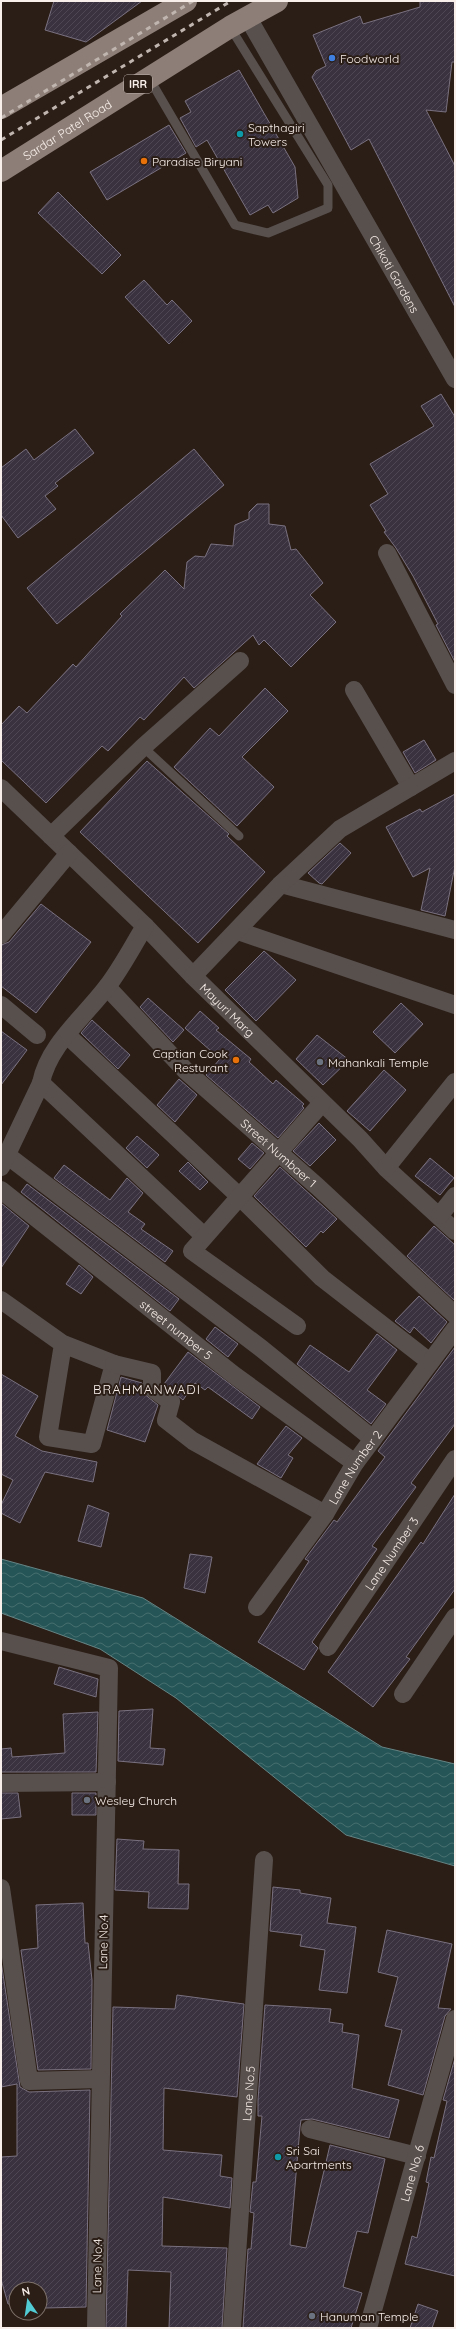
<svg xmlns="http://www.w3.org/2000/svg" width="456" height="2329" font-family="Quicksand,sans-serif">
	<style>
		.water { fill: url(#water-waves); stroke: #658383 }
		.building { fill: url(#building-hatch); stroke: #7a7180 }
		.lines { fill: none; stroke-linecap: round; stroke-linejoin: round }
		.lane { stroke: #58504d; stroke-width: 9 }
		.street { stroke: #58504d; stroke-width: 18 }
		.primary { stroke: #8d7f78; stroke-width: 22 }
		.rail { stroke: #c0b5af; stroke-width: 3; stroke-dasharray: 5 5; stroke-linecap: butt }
		.shop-dot { fill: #3f7fe0; stroke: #2b1e17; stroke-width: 1.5 }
		.culture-dot { fill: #0f9aa8; stroke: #2b1e17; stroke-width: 1.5 }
		.food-dot { fill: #e8710a; stroke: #2b1e17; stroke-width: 1.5 }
		.worship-dot { fill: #6b7280; stroke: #2b1e17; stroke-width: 1.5 }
		.labels { text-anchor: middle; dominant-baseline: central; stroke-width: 4; stroke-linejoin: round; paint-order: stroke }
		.shield { fill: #2b1e17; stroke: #bbb0ab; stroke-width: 1 }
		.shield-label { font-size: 11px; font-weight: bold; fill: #f9efea }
		.poi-label { font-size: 12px; fill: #f9efea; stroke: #2b1e17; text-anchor: start }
		.street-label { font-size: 12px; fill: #f9efea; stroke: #2b1e17 }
		.neighbourhood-label { font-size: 13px; letter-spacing: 1px; fill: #f9efea; stroke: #2b1e17 }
	</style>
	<defs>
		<pattern id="water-waves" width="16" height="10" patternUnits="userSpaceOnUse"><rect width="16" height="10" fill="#265557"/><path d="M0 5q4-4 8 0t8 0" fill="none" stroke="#466e6f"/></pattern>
		<pattern id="building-hatch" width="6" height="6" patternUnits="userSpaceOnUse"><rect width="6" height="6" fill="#3a323f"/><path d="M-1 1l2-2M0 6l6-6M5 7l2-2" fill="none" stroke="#4e4652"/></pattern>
	</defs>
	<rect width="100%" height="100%" fill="#2b1e17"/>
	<path class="water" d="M1 1559 143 1598 382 1747 455 1764V1866L346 1835 176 1698 100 1649 1 1613Z"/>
	<path class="building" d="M54 1H142L86 42 45 30Z
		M420 1H455V62H452L446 112 426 110 455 166V307L369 139 351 150 312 77 316 71 326 66 313 35 360 16 363 24 420 7Z
		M239 70 295 167 298 198 273 213 268 205 250 215 207 140 196 147 180 118 191 112 185 101Z
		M169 125 186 153 107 200 90 172Z
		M58 192 121 255 102 274 38 213Z
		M144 280 167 305 172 300 192 321 169 344 125 297Z
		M441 394 455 417V662L436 625 438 624 413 576 396 548 384 532 386 531 370 505 388 494 370 464 434 426 421 406Z
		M75 429 94 453 55 483 58 486 45 496 56 509 18 538 1 515V468L26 449 34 460Z
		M194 449 224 485 57 624 27 588Z
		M257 504H269V524L285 526 291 550 296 549 323 583 310 595 336 622 291 667 264 640 259 645 253 635 194 688 184 677 144 720 140 717 108 751 102 746 46 803 1 760V725L19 706 27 713 73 664 76 667 122 616 120 614 165 570 184 589 187 562 195 556 205 557 211 544 233 546 235 525 249 519V512Z
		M265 688 288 711 242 757 274 787 237 826 174 767 210 728 219 736Z
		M424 740 436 760 415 773 403 752Z
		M147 761 229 834 227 836 265 872 198 943 80 832Z
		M455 794V866L445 916 421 910 430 868 413 877 386 827 420 809 422 812Z
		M340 843 351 853 322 884 319 883 308 873Z
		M41 904 91 942 36 1013 1 986V945L9 942Z
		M264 951 296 980 256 1021 225 990Z
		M148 998 184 1030 173 1042 140 1007Z
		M401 1003 423 1024 395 1053 373 1032Z
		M200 1011 219 1028 216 1030 251 1059 249 1062 273 1084 276 1080 304 1104 302 1106 304 1108 278 1138 206 1075 220 1059 185 1028Z
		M92 1020 130 1055 118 1069 81 1033Z
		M1 1031 27 1050 1 1085Z
		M317 1035 349 1060 323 1085 296 1059Z
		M384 1070 406 1090 370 1131 347 1111Z
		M179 1079 197 1095 175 1122 157 1105Z
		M319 1123 336 1140 310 1166 293 1151Z
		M137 1136 159 1155 147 1168 126 1148Z
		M252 1143 264 1153 250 1169 238 1159Z
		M430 1158 454 1178 440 1195 415 1176Z
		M188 1162 208 1182 200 1190 179 1171Z
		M64 1165 110 1200 127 1178 143 1193 128 1212 145 1224 141 1229 173 1251 165 1262 54 1178Z
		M280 1167 337 1219 323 1233 321 1231 306 1247 254 1196Z
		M27 1184 179 1299 170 1311 21 1192Z
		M1 1203 29 1226 1 1268Z
		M434 1226 455 1245V1301L407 1256Z
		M79 1265 93 1277 81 1294 66 1284Z
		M419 1296 447 1322 431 1343 414 1327 410 1333 395 1321Z
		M215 1327 238 1344 228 1357 206 1339Z
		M377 1334 397 1350 367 1390 386 1404 371 1424 297 1364 310 1345 349 1372Z
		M455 1347V1424L411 1483 416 1487 372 1546 377 1549 312 1642 318 1648 304 1670 258 1642 309 1561 305 1559 334 1520 337 1522 385 1457 378 1451Z
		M188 1352 260 1407 252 1419 208 1387 205 1390 195 1383 183 1400 164 1384Z
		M1 1374 38 1396 15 1436 42 1451 97 1462 93 1482 45 1472 20 1523 1 1513V1505L13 1480 1 1474Z
		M121 1377 142 1383 143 1393 158 1405 145 1442 107 1430Z
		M286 1426 302 1438 288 1455 293 1458 281 1478 257 1464Z
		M455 1494V1589L406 1657 410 1659 373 1707 328 1672 421 1542 423 1544Z
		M88 1505 109 1513 101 1547 78 1541Z
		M190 1554 212 1557 205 1593 184 1588Z
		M59 1667 98 1679 96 1697 54 1684Z
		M153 1709 150 1748 165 1749 163 1765 118 1761 119 1711Z
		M98 1712 96 1772H1V1749L11 1748 12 1757 65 1753 63 1714Z
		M1 1793H18L21 1817 1 1819Z
		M72 1793H96V1815H72Z
		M117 1839 144 1841 143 1849 179 1850 178 1884H189L188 1909 148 1908 149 1892 115 1890Z
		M273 1887 300 1890V1893L331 1898 327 1923 356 1927 347 1993 319 1990 325 1950 300 1946 302 1935 270 1931Z
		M83 1903 85 1943H88L92 1980 91 2069 38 2070 21 1950 38 1948 36 1905Z
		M387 1930 452 1944 438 2008 451 2009 445 2016 423 2095 388 2085 402 2030 385 2026 398 1977 378 1972Z
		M1 1961 20 2087 29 2092 90 2090 86 2307 45 2308V2304H40V2289H16V2304H8L1 2279V2157L17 2156V2084L1 2087Z
		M177 1995 244 2004 237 2097 164 2088 163 2150 222 2155 220 2176 232 2178 230 2208 163 2197 162 2246 227 2248 222 2328H169L171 2272 128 2270 126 2328H106L113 2007 175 2009Z
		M265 2005 331 2009 329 2022 343 2024 342 2032 359 2035 352 2088 399 2100 389 2138 312 2119 301 2120 300 2127 290 2245 306 2248 330 2145 385 2159 368 2233 357 2231 343 2287 362 2293 351 2328H243L248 2249H251L254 2213 250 2212 253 2182H256L262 2116H258V2100Z
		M455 2058V2276L405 2264 412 2236 417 2238 429 2183 426 2182 431 2157 434 2158 447 2101 443 2100Z
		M418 2304 438 2311 432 2328H410Z"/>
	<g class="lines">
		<path class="lane" d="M149 78 235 225 268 233 328 208V185L230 27
			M143 747 239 836"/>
		<g class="street">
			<path id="s1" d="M247 16 455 379"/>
			<path d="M387 553 455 685"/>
			<path d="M354 690 411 787"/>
			<path id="s2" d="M1 788 145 926 193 976 360 1139 386 1168 455 1231"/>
			<path d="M51 836 143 747 240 661"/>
			<path d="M281 884 455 930"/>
			<path d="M238 931 455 1005"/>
			<path d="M1 935 69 853"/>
			<path d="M193 976 281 884 340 829 455 761"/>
			<path id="s3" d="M107 987 186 1071 318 1187 455 1315"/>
			<path d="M1 1005 37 1035"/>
			<path d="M67 1035 240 1197 322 1278 430 1362"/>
			<path d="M41 1083 204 1236"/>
			<path d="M8 1156 262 1349 373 1439"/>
			<path d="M1 1167 41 1083C48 1046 83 1018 106 988 121 969 132 947 145 926"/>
			<path d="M386 1168 455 1082"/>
			<path id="s4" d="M1 1190 234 1375 355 1463"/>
			<path d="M440 1215 455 1196"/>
			<path d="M1 1300 63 1344 114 1364 92 1444 48 1437 63 1344"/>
			<path d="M297 1326 192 1251 322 1103"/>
			<path d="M114 1364 152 1373V1388L171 1402 166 1420 193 1441 325 1514"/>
			<path id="s5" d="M257 1607 325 1514 355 1463 455 1329"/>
			<path d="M1 1641 109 1668 96 2328"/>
			<path id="s6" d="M328 1647 455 1459"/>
			<path d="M403 1694 455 1617"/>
			<path d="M1 1783 107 1782"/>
			<path d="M1 1888 29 2081 100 2079"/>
			<path d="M310 2129 417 2156"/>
			<path id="s7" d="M232 2328 264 1860"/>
			<path id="s8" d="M368 2328 455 2019"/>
		</g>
		<g class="primary">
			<path d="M1 108 186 1"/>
			<path id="s9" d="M1 171 230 27 277 1"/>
		</g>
		<path class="rail" d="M1 118 193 1
			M1 140 231 1"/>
	</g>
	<circle class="shop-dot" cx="332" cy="58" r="4"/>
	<g class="culture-dot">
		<circle cx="240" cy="134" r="4"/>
		<circle cx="278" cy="2157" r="4"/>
	</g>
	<g class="food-dot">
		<circle cx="144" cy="161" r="4"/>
		<circle cx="236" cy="1060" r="4"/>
	</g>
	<g class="worship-dot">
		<circle cx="320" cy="1062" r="4"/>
		<circle cx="87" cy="1800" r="4"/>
		<circle cx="312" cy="2316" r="4"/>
	</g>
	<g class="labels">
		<rect class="shield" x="124" y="75" width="28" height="18" rx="3"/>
		<g class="shield-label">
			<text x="138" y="84">IRR</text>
		</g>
		<g class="poi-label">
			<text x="340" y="58">Foodworld</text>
			<text x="248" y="127">Sapthagiri<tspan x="248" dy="14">Towers</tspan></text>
			<text x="152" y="161">Paradise Biryani</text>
			<text x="228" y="1053" text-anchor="end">Captian Cook<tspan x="228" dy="14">Resturant</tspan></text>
			<text x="328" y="1062">Mahankali Temple</text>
			<text x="95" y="1800">Wesley Church</text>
			<text x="286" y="2150">Sri Sai<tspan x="286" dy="14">Apartments</tspan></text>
			<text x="320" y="2316">Hanuman Temple</text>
		</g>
		<g class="street-label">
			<text stroke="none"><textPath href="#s9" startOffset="78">Sardar Patel Road</textPath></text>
			<text stroke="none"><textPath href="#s1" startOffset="297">Chikoti Gardens</textPath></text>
			<text stroke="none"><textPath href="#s2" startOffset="317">Mayuri Marg</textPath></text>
			<text stroke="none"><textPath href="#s3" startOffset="239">Street Numbaer 1</textPath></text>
			<text stroke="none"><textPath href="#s4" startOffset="224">street number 5</textPath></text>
			<text stroke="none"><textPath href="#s5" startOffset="171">Lane Number 2</textPath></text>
			<text stroke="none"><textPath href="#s6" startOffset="113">Lane Number 3</textPath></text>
			<text transform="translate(103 1942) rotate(-89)">Lane No.4</text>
			<text stroke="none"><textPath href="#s7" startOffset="235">Lane No.5</textPath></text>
			<text stroke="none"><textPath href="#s8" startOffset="161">Lane No. 6</textPath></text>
			<text transform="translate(97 2266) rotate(-89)">Lane No.4</text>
		</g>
		<g class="neighbourhood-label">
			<text x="147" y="1389">BRAHMANWADI</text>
		</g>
	</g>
	<rect width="456" height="2329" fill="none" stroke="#f9efea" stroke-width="4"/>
	<g transform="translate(28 2301) rotate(347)"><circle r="19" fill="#2b1e17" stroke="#7d726b"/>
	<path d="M0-3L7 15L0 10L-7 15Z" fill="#51ccd5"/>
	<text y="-6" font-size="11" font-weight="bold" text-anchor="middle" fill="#f9efea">N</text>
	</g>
</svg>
